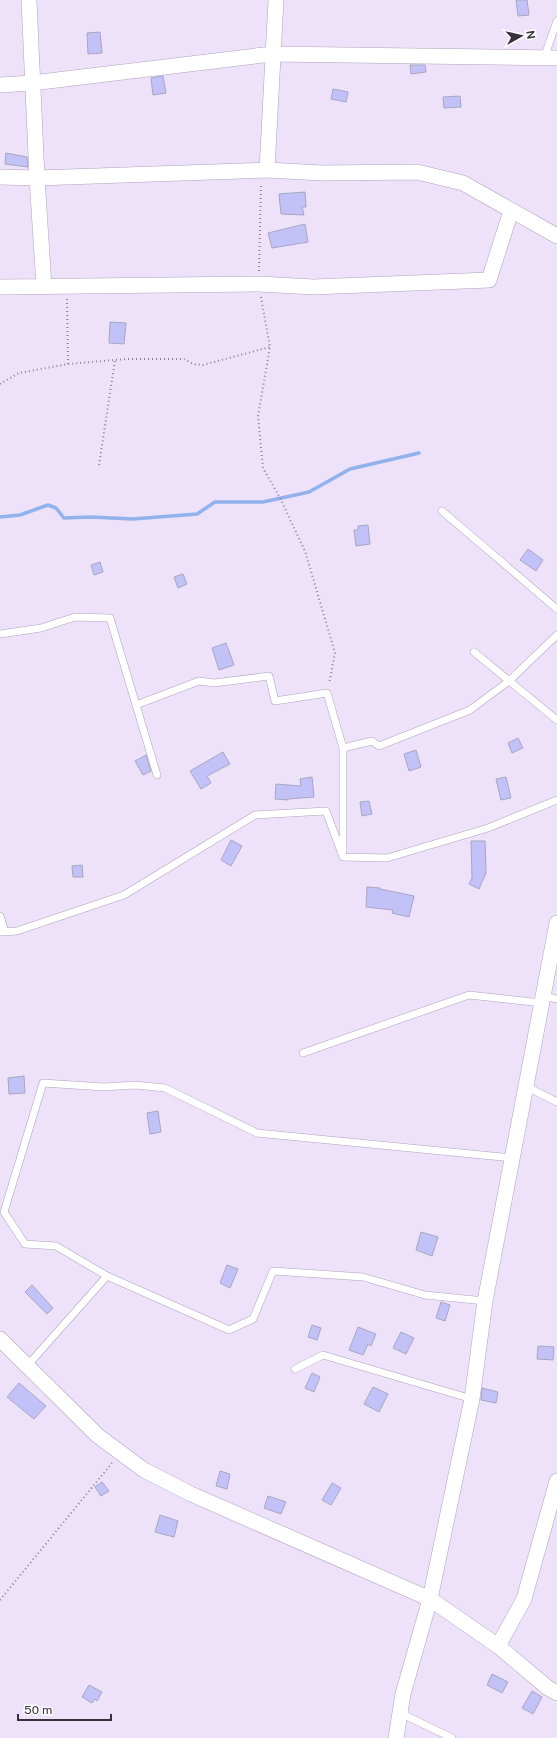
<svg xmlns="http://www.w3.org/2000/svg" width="557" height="1738" font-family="'Public Sans',sans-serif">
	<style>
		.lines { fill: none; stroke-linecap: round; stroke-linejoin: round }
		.stream { stroke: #91b2ed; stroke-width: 3.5 }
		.building { fill: #c3c2f8; stroke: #a7a7c0 }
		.lane-casing { stroke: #afa3ba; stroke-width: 8 }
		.street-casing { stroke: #afa3ba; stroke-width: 16 }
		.path { stroke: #8b8293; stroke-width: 2; stroke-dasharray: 1 3; stroke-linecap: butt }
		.lane { stroke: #fff; stroke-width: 7 }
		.street { stroke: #fff; stroke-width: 15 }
	</style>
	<rect width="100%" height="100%" fill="#eee1fa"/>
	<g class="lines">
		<path class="stream" d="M0 517 20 515 48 505 56 508 64 518 91 517 133 519 197 514 215 502H263L309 492 350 469 419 453"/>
	</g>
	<path class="building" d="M516 0H527L529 15 518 16Z
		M100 32 102 53 88 54 87 33Z
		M410 65H425L426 72 411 74Z
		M163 76 166 93 153 95 151 78Z
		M333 89 348 92 346 102 331 99Z
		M460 96 461 107 444 108 443 97Z
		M6 153 27 157 28 167 5 164Z
		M305 192 306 207H302L304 215 281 214 279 194Z
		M305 224 308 242 272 248 268 233Z
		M110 322 126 323 124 344 109 343Z
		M368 525 370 544 356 546 354 530H358V526Z
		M528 549 543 560 536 571 520 560Z
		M100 562 103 572 94 575 91 565Z
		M183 574 187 584 178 588 174 577Z
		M226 643 234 665 219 670 212 648Z
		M518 738 523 748 512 753 508 743Z
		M416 750 421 767 409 771 404 754Z
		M223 752 230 764 207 776 211 783 201 789 190 771Z
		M146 755 151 771 143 775 135 761Z
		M312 777 314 797 288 799V800L275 799 276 784 301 786 300 779Z
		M506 777 511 798 501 800 496 779Z
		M369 801 372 814 362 816 360 802Z
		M231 840 242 846 231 866 221 860Z
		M471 841H485L486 873 479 889 469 884 472 878Z
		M82 865 83 877H73L72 866Z
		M367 887 380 888V889L414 896 409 917 392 913 393 910 366 907Z
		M24 1076 25 1093 9 1094 8 1078Z
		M158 1111 161 1132 150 1134 147 1113Z
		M421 1232 438 1237 432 1256 416 1250Z
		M227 1265 238 1269 230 1288 220 1283Z
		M32 1285 53 1308 47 1314 25 1292Z
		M441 1302 450 1305 445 1321 436 1318Z
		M312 1325 321 1328 317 1340 308 1337Z
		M358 1327 376 1334 371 1346 368 1344 363 1355 349 1350Z
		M401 1332 414 1338 406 1354 393 1348Z
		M538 1346 554 1347 553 1360 537 1359Z
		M312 1373 320 1377 314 1392 305 1388Z
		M19 1383 46 1406 34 1419 7 1397Z
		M373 1387 388 1394 379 1412 364 1404Z
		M482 1388 498 1392 496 1403 481 1400Z
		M220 1471 230 1474 227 1489 216 1486Z
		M102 1482 109 1491 101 1496 95 1487Z
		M332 1483 341 1488 331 1505 322 1500Z
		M268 1496 286 1502 281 1514 264 1508Z
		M160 1515 178 1521 174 1537 155 1532Z
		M492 1674 508 1682 502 1693 487 1685Z
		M89 1685 102 1692 97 1701 95 1699 92 1703 82 1697Z
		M532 1691 542 1697 533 1714 522 1708Z"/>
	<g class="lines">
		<g class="lane-casing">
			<path id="lane" d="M544 58 557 21
				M442 511 557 609
				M0 634 41 628 75 617 110 618 157 775
				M474 652 557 720
				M136 705 199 681 214 683 269 676 275 701 327 693 343 748V851
				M343 748 372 741 379 746 470 710 509 681 557 635
				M0 916 5 932
				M0 932 17 931 124 895 255 815 326 811 343 857 387 858 488 828 557 800
				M544 996 557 999
				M303 1053 469 995 542 1003
				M525 1086 557 1102
				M107 1276 56 1246 25 1244 4 1212 43 1083 104 1087 135 1085 165 1088 257 1133 512 1158
				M27 1366 107 1276 229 1330 253 1319 273 1271 363 1277 425 1295 485 1301
				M295 1369 323 1355 472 1399
				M400 1713 452 1738"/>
		</g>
		<g class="street-casing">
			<path id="street" d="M29 0 37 178 44 286
				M0 85 32 83 272 54 555 58
				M267 170 276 0
				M0 177 37 178 267 170 322 173 417 172 463 183 557 236
				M0 287 259 284 313 287 489 280 511 211
				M0 1339 98 1436 144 1470 191 1494 430 1599 498 1646 548 1688 557 1693
				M498 1646 524 1599 557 1481
				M396 1738 403 1694 430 1599 472 1399 485 1301 557 923"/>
		</g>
		<path class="path" d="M259 271 261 183
			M261 297 270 347 258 416 263 468 280 498 305 551 335 653 329 684
			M67 299 68 364
			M0 384 19 373 68 364 126 359H184L193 364 203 365 270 347
			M99 465 115 360
			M0 1600 112 1463"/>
		<use href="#lane" class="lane"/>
		<use href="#street" class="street"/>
	</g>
	<g transform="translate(521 36) rotate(82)" stroke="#ffffff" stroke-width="3" paint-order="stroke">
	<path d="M0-3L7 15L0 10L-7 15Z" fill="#36313b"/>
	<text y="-6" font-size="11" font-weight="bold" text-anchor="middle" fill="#36313b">N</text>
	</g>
	<path d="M18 1714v6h93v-6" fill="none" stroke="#36313b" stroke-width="2"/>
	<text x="24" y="1714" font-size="12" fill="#36313b" stroke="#ffffff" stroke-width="3" paint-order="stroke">50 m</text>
</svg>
